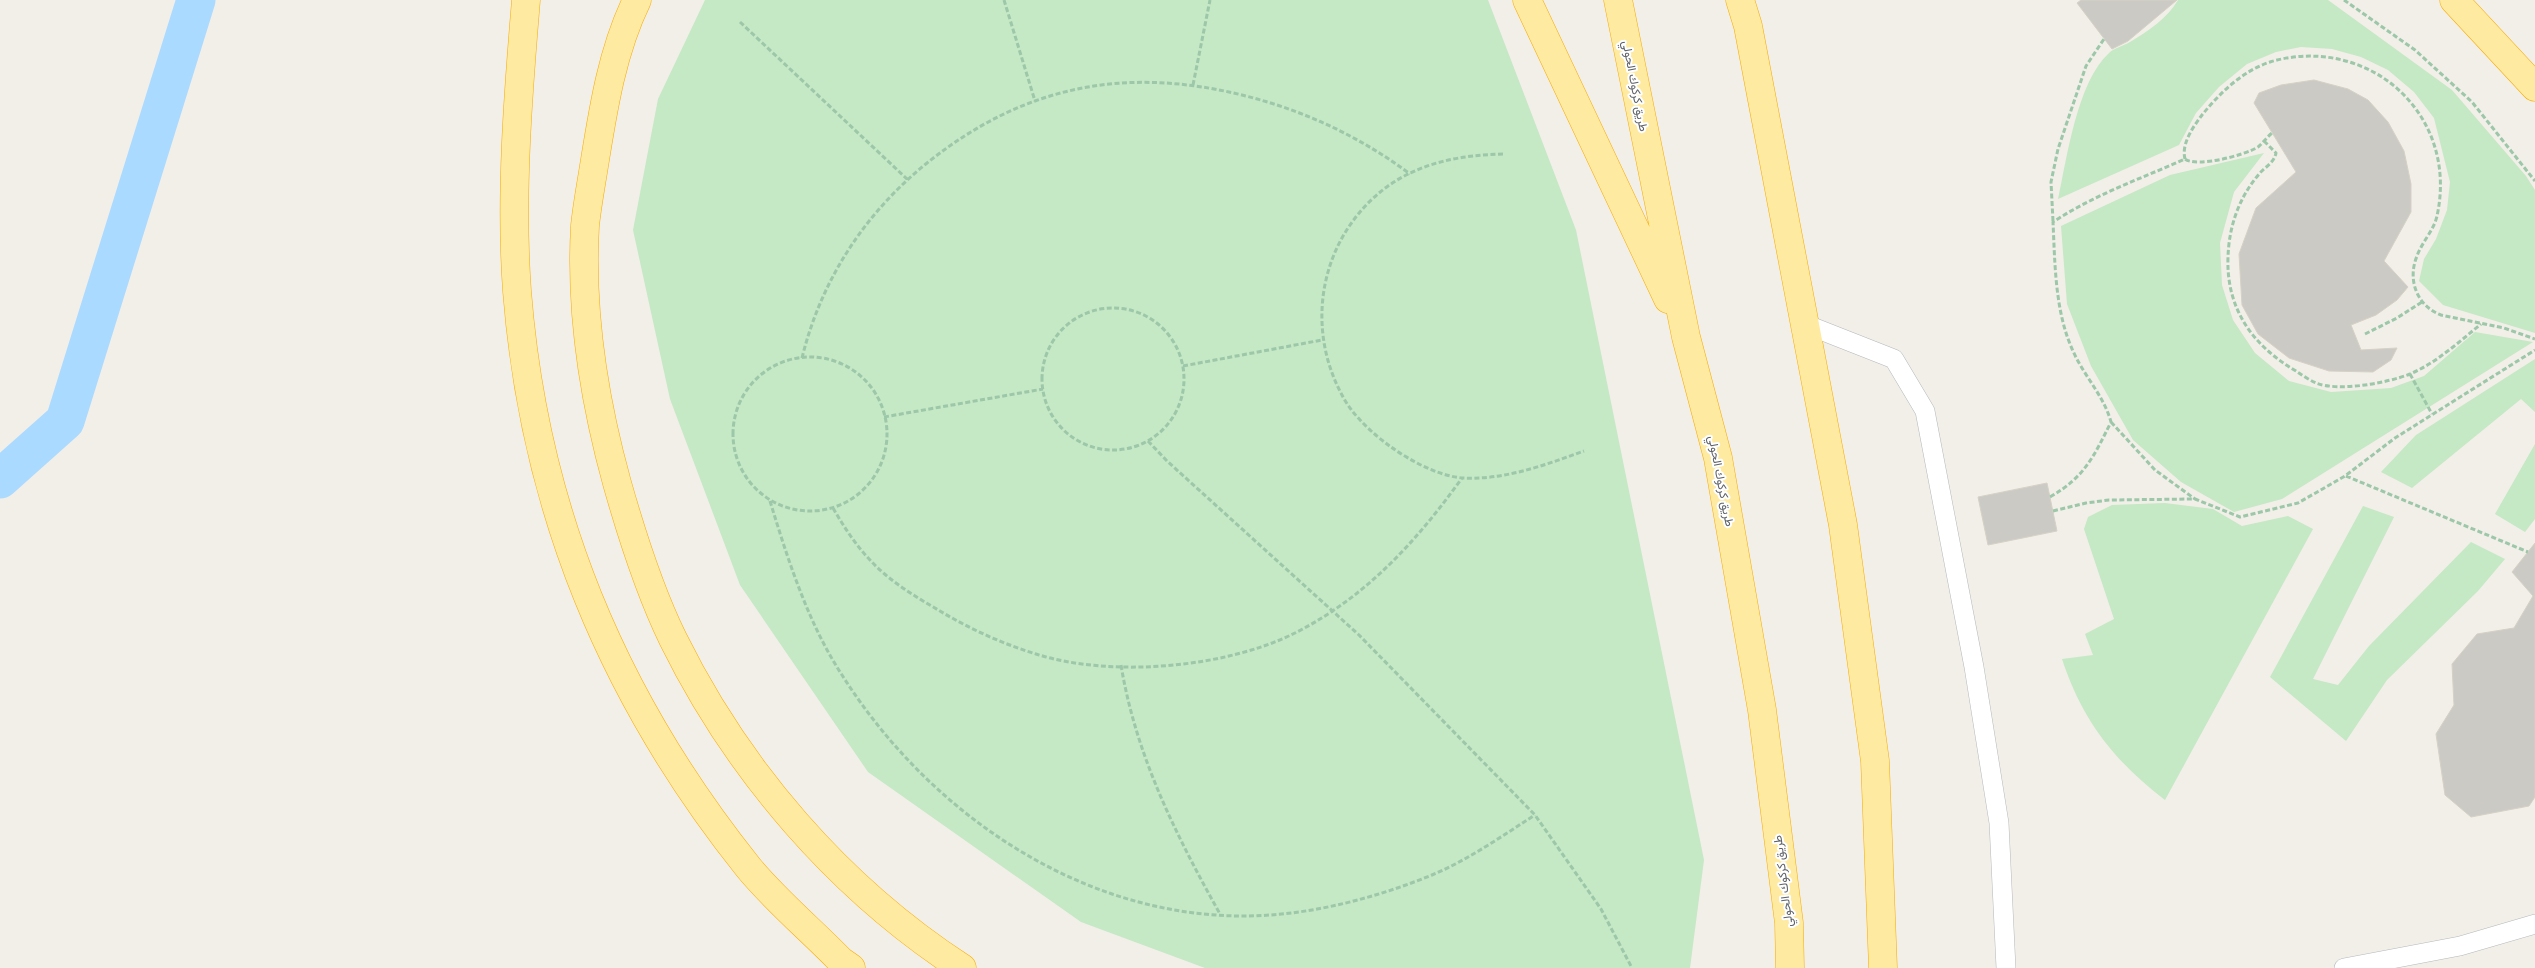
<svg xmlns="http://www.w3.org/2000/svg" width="2535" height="968" font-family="Figtree,Vazirmatn,sans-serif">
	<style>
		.green { fill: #c5e8c5 }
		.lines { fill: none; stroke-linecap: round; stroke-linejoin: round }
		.canal { stroke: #aadaff; stroke-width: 39 }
		.building { fill: #cccac5; stroke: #d6d1c6 }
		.service-casing { stroke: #b5b8bc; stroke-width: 20 }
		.trunk-casing { stroke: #f9ab00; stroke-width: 29 }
		.path { stroke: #9cc7a9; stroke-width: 3; stroke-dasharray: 5 2.5; stroke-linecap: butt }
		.service { stroke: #fff; stroke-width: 19 }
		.trunk { stroke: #feeaa1; stroke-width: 28 }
		.labels { text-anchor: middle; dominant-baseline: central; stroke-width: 4; stroke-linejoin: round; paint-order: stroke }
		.street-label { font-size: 12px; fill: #5f6368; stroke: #fff }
	</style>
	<rect width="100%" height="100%" fill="#f1efe8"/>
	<path class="green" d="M705 0H1488L1576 230 1704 860 1690 968H1205L1081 922 868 772 740 585 670 399 633 230 658 99Z
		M2178 0H2328L2452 90 2526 176 2535 190V333L2443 305 2419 281 2424 259 2436 239 2447 210 2450 182 2434 118 2414 92 2388 70 2361 57 2332 49 2301 47 2276 52 2247 64 2219 87 2196 113 2179 145 2058 199C2067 158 2077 82 2109 53 2114 48 2123 46 2130 42 2147 32 2168 18 2178 0Z
		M2264 153 2234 192 2220 243 2222 285 2233 320 2255 353 2289 381 2331 392 2391 388 2424 376 2475 332 2533 342 2282 499 2234 512 2181 482 2133 440 2091 366 2067 304 2061 226 2170 175Z
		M2535 359V412L2521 399 2412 488 2381 472 2416 435Z
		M2535 444V519L2525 532 2495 514Z
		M2165 503 2213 509 2242 526 2288 516 2313 529 2165 800C2114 761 2082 720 2062 659L2093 655 2085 634 2114 619 2084 529 2088 517 2112 505Z
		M2363 506 2394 517 2313 679 2338 685 2369 646 2471 542 2505 559 2478 591 2387 680 2346 741 2270 677Z"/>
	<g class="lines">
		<path class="canal" d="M0 479 65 421 196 0"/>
	</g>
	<path class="building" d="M2081 0H2177L2128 41 2112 49 2077 3Z
		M2314 80 2348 89 2368 100 2388 122 2404 151 2411 184V212L2384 261 2408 287 2397 300 2376 315 2351 325 2361 350 2397 348 2391 360 2373 372 2329 371 2289 358 2258 334 2242 305 2239 254 2256 208 2296 172 2254 103 2259 93 2281 85Z
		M2047 483 2057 531 1988 545 1978 497Z
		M2535 543V797L2529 806 2471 817 2445 795 2436 734 2454 705 2452 664 2477 634 2514 628 2533 596 2512 572Z"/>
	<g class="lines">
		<g class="service-casing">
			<path id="service" d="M1805 324 1894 359 1925 411 1974 667 1999 823 2006 968
				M2344 968 2460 946 2535 924"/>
		</g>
		<g class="trunk-casing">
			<path id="trunk" d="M526 0C518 94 510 197 517 291 534 508 612 697 748 867 773 898 812 931 841 961L851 968
				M637 0C612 51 603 110 594 166 591 185 587 206 585 226 580 313 594 400 617 483 632 536 649 590 673 639 738 771 839 888 962 968
				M1527 0 1668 299
				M1618 0 1686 337 1718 458 1762 710 1789 923 1790 968
				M1740 0 1748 26 1843 525 1875 761 1883 968
				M2454 0 2535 87"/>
		</g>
		<path class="path" d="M1004 0 1035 101
			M2344 0 2415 50 2472 102 2535 181
			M740 22 907 179
			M1193 85 1210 0
			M2264 141 2276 153C2274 163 2265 167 2260 173 2239 197 2229 226 2228 257 2226 309 2253 346 2296 371 2302 375 2309 380 2316 383 2339 392 2387 383 2410 374 2436 363 2459 342 2481 324
			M1503 154C1462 155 1422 162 1388 186 1322 234 1303 323 1342 395 1352 415 1373 434 1391 447 1411 461 1438 476 1463 478 1505 480 1545 465 1584 451
			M2185 159C2181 144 2193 127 2202 115 2219 94 2242 71 2270 62 2316 48 2368 59 2403 94 2435 126 2447 171 2437 216 2434 230 2422 242 2417 256 2407 280 2417 306 2441 315L2504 328 2535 339
			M2053 221 2051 182 2058 149 2086 66 2104 39
			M1042 379a71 71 0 1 1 142 0a71 71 0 1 1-142 0Z
			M2365 334 2397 318 2422 302
			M733 434a77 77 0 1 1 154 0a77 77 0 1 1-154 0Z
			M802 358C821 280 865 213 927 163 1023 86 1124 66 1242 95 1303 110 1359 136 1410 174
			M1183 366 1322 340
			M2410 374 2432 414
			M884 417 1043 389
			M2111 422 2155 470 2195 499
			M1148 441 1167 461 1359 635 1535 815 1601 909 1632 968
			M2346 476 2528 552
			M2050 497C2085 477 2094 456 2111 422 2104 396 2084 376 2073 351 2055 312 2055 265 2053 222 2094 195 2140 179 2185 159 2197 168 2245 155 2258 147 2263 143 2267 137 2272 133
			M770 501C788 560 808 623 842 675 928 811 1078 916 1243 916 1307 916 1373 899 1432 875 1468 860 1502 836 1535 815
			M833 508C844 527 855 544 870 560 889 581 916 597 940 611 970 629 1003 644 1036 654 1111 678 1225 668 1295 633 1366 597 1416 542 1462 478
			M2053 511 2086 503 2109 500 2195 499 2240 517 2298 503 2345 476 2395 438 2535 350
			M1121 665C1136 756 1176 835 1220 914"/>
		<use href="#service" class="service"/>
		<use href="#trunk" class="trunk"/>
	</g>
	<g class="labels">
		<g class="street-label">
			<text transform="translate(1635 86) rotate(79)">طريق كركوك الحولي</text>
			<text transform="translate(1721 481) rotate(79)">طريق كركوك الحولي</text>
			<text transform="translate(1783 881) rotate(-97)">طريق كركوك الحولي</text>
		</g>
	</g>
</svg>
